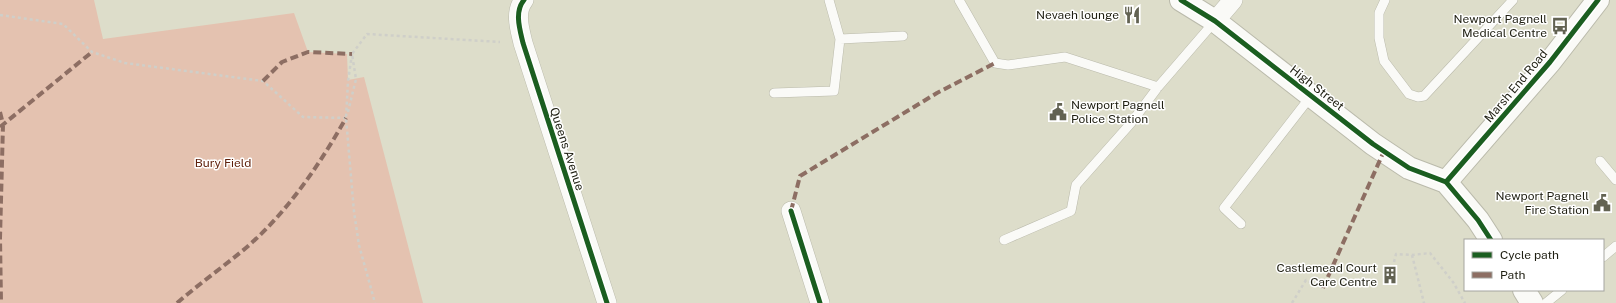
<svg xmlns="http://www.w3.org/2000/svg" width="1616" height="303" font-family="'Public Sans',sans-serif">
	<style>
		.green { fill: #e4c2b0 }
		.lines { fill: none; stroke-linecap: round; stroke-linejoin: round }
		.lane-casing { stroke: #babaab; stroke-width: 10 }
		.street-casing { stroke: #babaab; stroke-width: 20 }
		.secondary-casing { stroke: #babaab; stroke-width: 24 }
		.path { stroke: #cfcfc9; stroke-width: 2.5; stroke-dasharray: 3 3; stroke-linecap: butt }
		.lane { stroke: #fafaf7; stroke-width: 9 }
		.street { stroke: #fafaf7; stroke-width: 19 }
		.secondary { stroke: #fafaf7; stroke-width: 22 }
		.quiet { stroke: #8d6e63; stroke-width: 4; stroke-dasharray: 8 4; stroke-linecap: butt }
		.cycleway-casing { stroke: #fff; stroke-width: 8 }
		.cycleway { stroke: #1b5e20; stroke-width: 5 }
		.labels { text-anchor: middle; dominant-baseline: central; stroke-width: 3; stroke-linejoin: round; paint-order: stroke }
		.poi-label { font-size: 12px; fill: #1f1f12; stroke: #fff; text-anchor: end }
		.street-label { font-size: 12px; fill: #1f1f12; stroke: #fff }
		.park-label { font-size: 12px; fill: #5e1f0a; stroke: #fff }
	</style>
	<rect width="100%" height="100%" fill="#ddddca"/>
	<path class="green" d="M0 0H94L103 39 294 13 308 52 347 54 348 80 364 77 423 303H0Z"/>
	<g class="lines">
		<g class="lane-casing">
			<path id="lane" d="M959 0 995 63 1008 65 1065 57 1158 87
				M1385 0 1379 13V38L1384 61 1409 94 1418 97 1424 96 1513 0
				M840 39 903 36
				M774 93 834 91 840 39 829 0
				M1600 161 1616 180
				M1241 224 1224 208 1311 96
				M1004 240 1071 211 1076 185 1131 123 1158 87 1215 21
				M1603 257 1616 246
				M1546 303 1562 290"/>
		</g>
		<g class="street-casing">
			<path id="street" d="M524 0C514 12 520 30 523 43L607 303
				M1215 21 1233 0
				M791 211 820 303"/>
		</g>
		<g class="secondary-casing">
			<path id="secondary" d="M1181 0 1215 21 1373 144 1409 168 1446 182 1478 220 1491 240
				M1446 182 1550 62 1598 0
				M1524 290 1532 303"/>
		</g>
		<path class="path" d="M0 15 63 24 92 52 125 63 263 81 303 117 346 118
			M352 54 348 81 346 118 354 212 359 245 375 303
			M348 112 356 79 352 54 367 34 500 42
			M1412 255 1424 303
			M1394 262 1396 254 1412 255 1430 253 1453 282 1465 303
			M1292 303 1306 280 1323 288"/>
		<use href="#lane" class="lane"/>
		<use href="#street" class="street"/>
		<use href="#secondary" class="secondary"/>
		<path class="quiet" d="M263 81 282 62 308 52 352 54
			M0 112 3 124 0 238 1 303
			M0 127 92 52
			M791 211 800 176 937 93 995 63
			M1323 288 1384 151
			M177 303C198 285 220 269 241 252 284 217 319 166 346 118"/>
		<g class="cycleway-casing">
			<path id="cycleway" d="M524 0C514 12 520 30 523 43L607 303
				M1181 0 1215 21 1373 144 1409 168 1446 182 1478 220 1491 240
				M1446 182 1550 62 1598 0
				M791 211 820 303"/>
		</g>
		<use href="#cycleway" class="cycleway"/>
	</g>
	<defs>
		<g id="restaurant-bare" transform="scale(1.38)"><path d="M-5-6h1v4h1v-4h1v4h1v-4h1v5L-1.5 .5V6h-2V.5L-5-1ZM5-6V6H3V1.5H1.5Q1.5-4 5-6Z" fill="#626252" stroke="#fff" stroke-width="2.5" paint-order="stroke"/></g>
		<g id="bus-bare" transform="scale(1.38)"><path d="M-5-6H5V4H4V6H2V4H-2V6H-4V4H-5ZM-3.5-4V0h7V-4ZM-3.5 1.2v1.5H-2V1.2ZM2 1.2v1.5H3.5V1.2Z" fill="#626252" stroke="#fff" stroke-width="2.5" paint-order="stroke"/></g>
		<g id="civic-bare" transform="scale(1.38)"><path d="M-.6-6.5H3V-4.5H.6V-3L4-1V1h2V6H-6V1h2V-1L-.6-3ZM-1.2 2.5V6h2.4V2.5Z" fill="#626252" stroke="#fff" stroke-width="2.5" paint-order="stroke"/></g>
		<g id="building-bare" transform="scale(1.38)"><path d="M-4-6H4V6H1V3H-1V6H-4ZM-2.5-4.3h1.7v1.8h-1.7ZM.8-4.3h1.7v1.8H.8ZM-2.5-1h1.7V.8h-1.7ZM.8-1h1.7V.8H.8Z" fill="#626252" stroke="#fff" stroke-width="2.5" paint-order="stroke"/></g>
	</defs>
	<g fill-rule="evenodd">
		<use href="#restaurant-bare" x="1132" y="15"/>
		<use href="#bus-bare" x="1560" y="26"/>
		<use href="#civic-bare" x="1058" y="112"/>
		<use href="#civic-bare" x="1602" y="203"/>
		<use href="#building-bare" x="1390" y="275"/>
	</g>
	<g class="labels">
		<g class="poi-label">
			<text x="1119" y="15">Nevaeh lounge</text>
			<text x="1547" y="19">Newport Pagnell<tspan x="1547" dy="14">Medical Centre</tspan></text>
			<text x="1071" y="105" text-anchor="start">Newport Pagnell<tspan x="1071" dy="14">Police Station</tspan></text>
			<text x="1589" y="196">Newport Pagnell<tspan x="1589" dy="14">Fire Station</tspan></text>
			<text x="1377" y="268">Castlemead Court<tspan x="1377" dy="14">Care Centre</tspan></text>
		</g>
		<g class="street-label">
			<text transform="translate(1516 86) rotate(-50)">Marsh End Road</text>
			<text transform="translate(1317 88) rotate(38)">High Street</text>
			<text transform="translate(567 149) rotate(72)">Queens Avenue</text>
		</g>
		<g class="park-label">
			<text x="223" y="163">Bury Field</text>
		</g>
	</g>
	<rect x="1464" y="239" width="140" height="52" fill="#ffffff" stroke="#a5a5a0"/>
	<rect x="1472" y="252" width="20" height="6" fill="#1b5e20" stroke="#a5a5a0"/>
	<text x="1500" y="259" font-size="12" fill="#1f1f12">Cycle path</text>
	<rect x="1472" y="272" width="20" height="6" fill="#8d6e63" stroke="#a5a5a0"/>
	<text x="1500" y="279" font-size="12" fill="#1f1f12">Path</text>
</svg>
